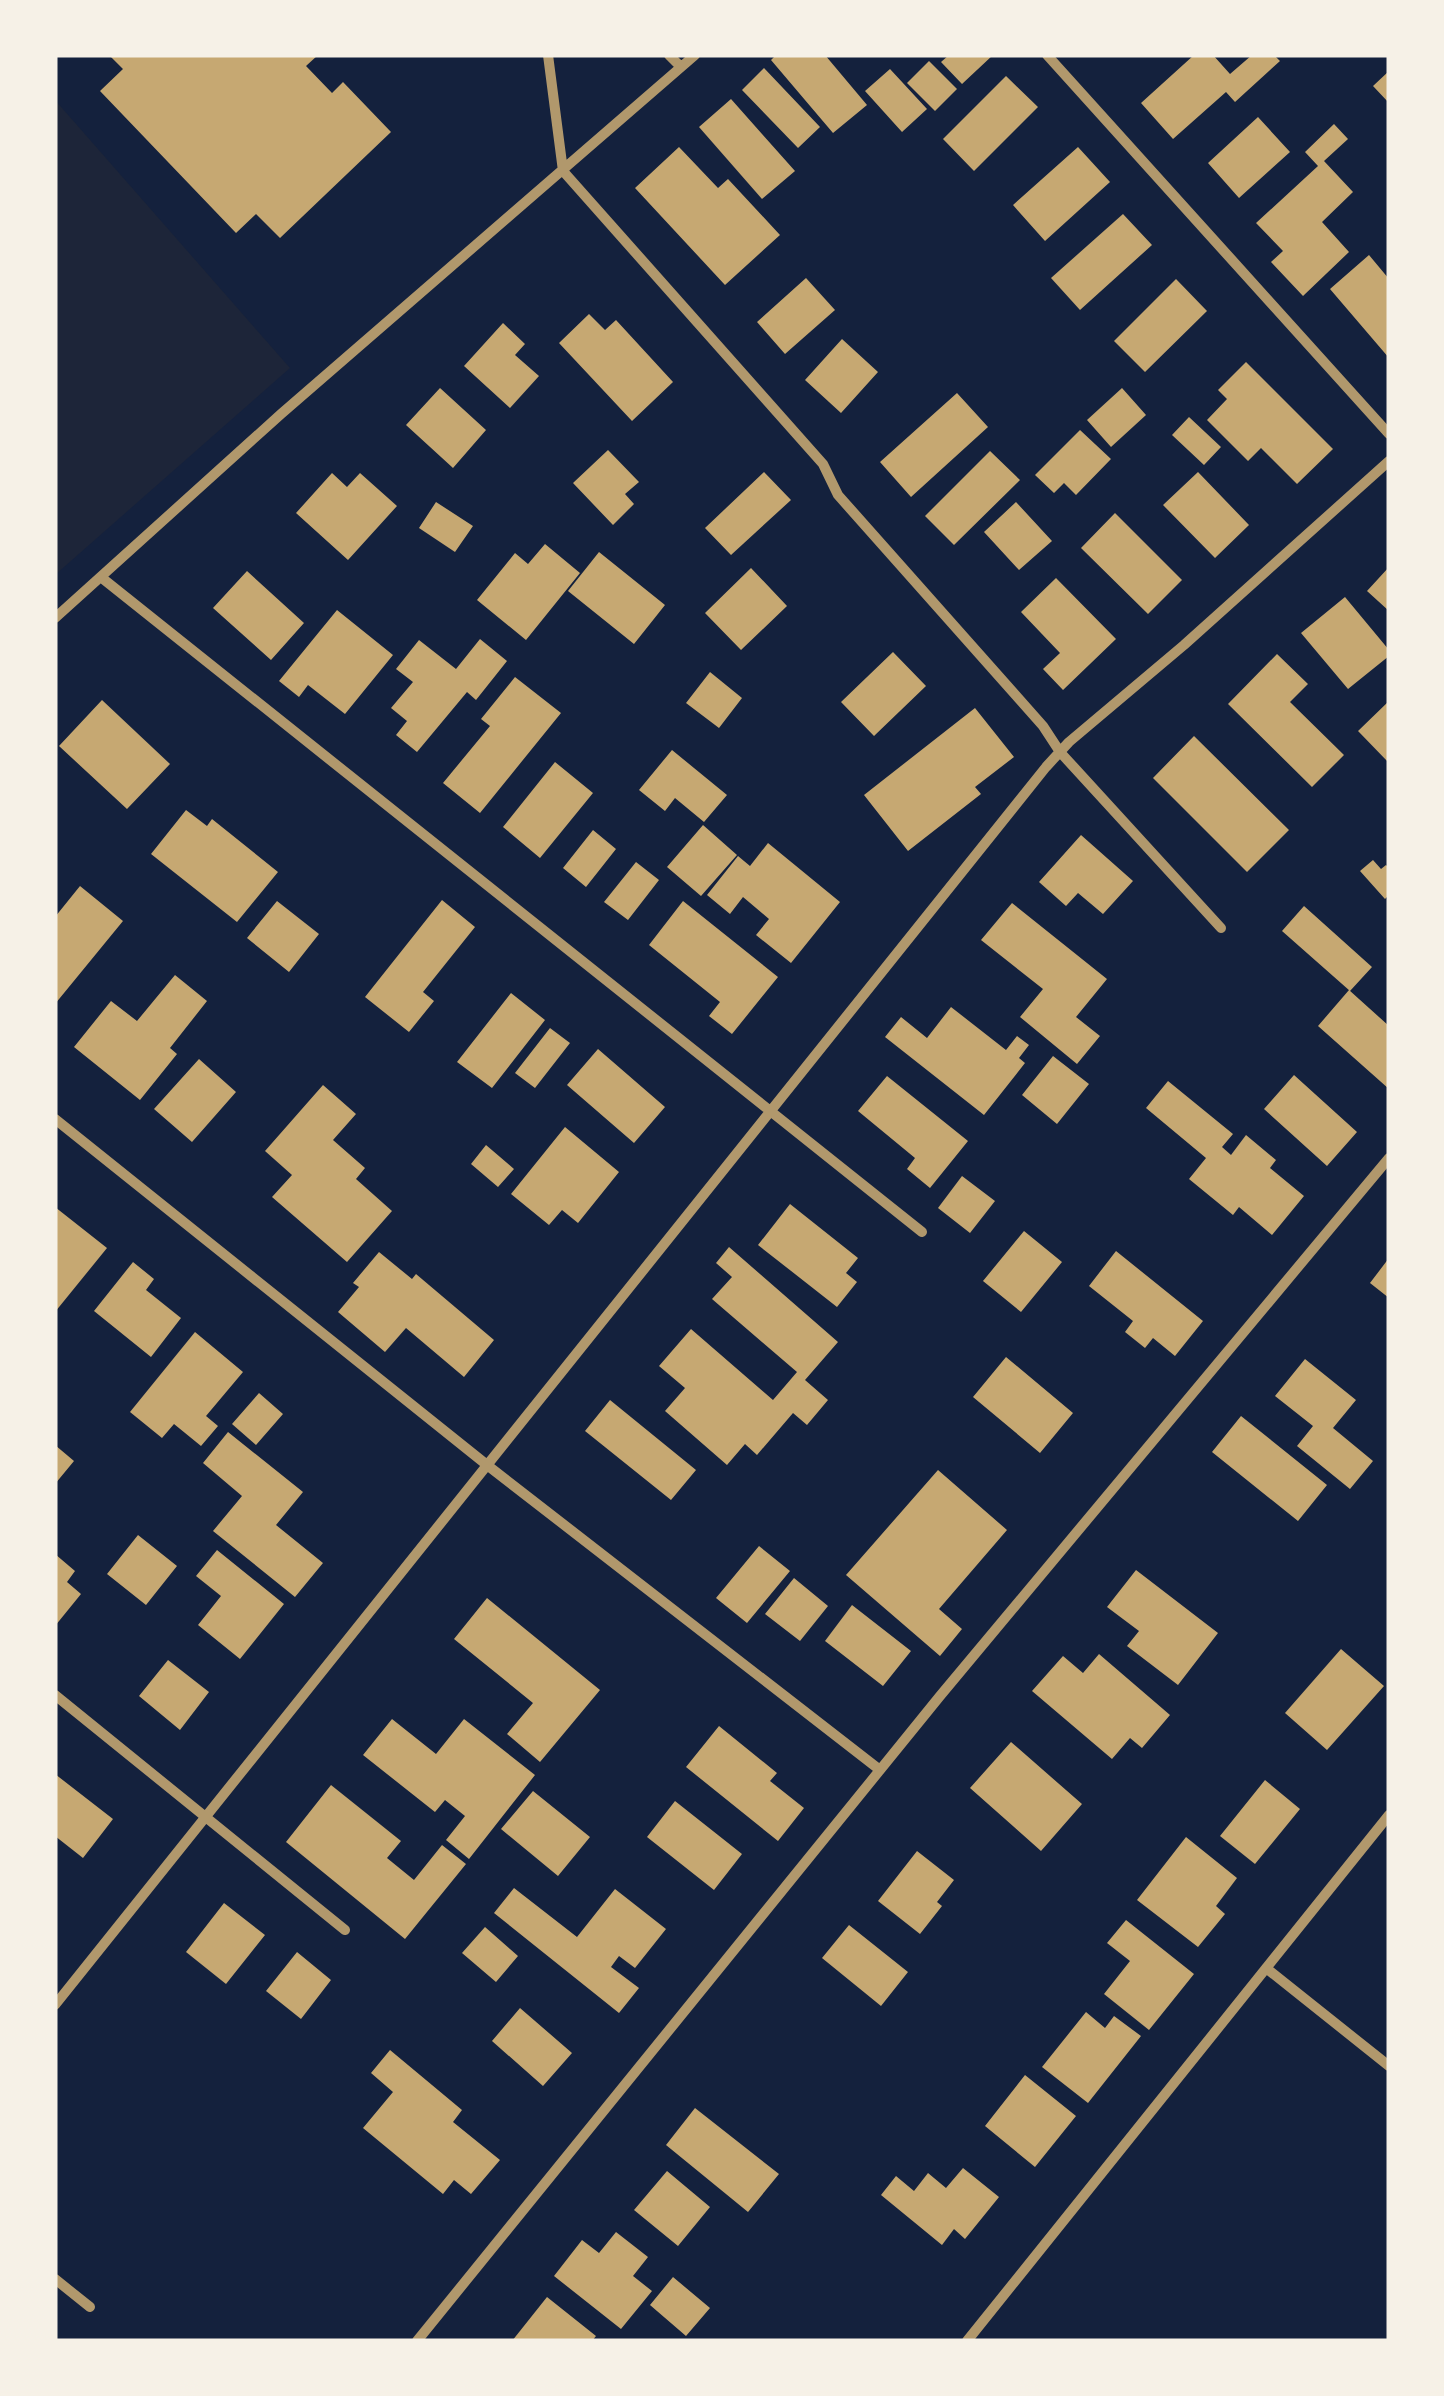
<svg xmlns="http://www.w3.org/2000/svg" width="1444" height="2396" font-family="'Asap Condensed',sans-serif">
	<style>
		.green { fill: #1d2539 }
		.building { fill: #c6a872 }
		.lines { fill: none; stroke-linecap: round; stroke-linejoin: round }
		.minor { stroke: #b1986c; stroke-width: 10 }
	</style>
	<rect width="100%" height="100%" fill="#14213d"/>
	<path class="green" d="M55 100 290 368 55 575Z"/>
	<path class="building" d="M109 55H318L306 66 332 93 343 82 391 132 280 238 256 214 236 233 100 91 123 69Z
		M776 55H825L867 105 833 133 771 60Z
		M949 55H993L962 84 941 62Z
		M1194 55H1213L1230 74 1252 55H1274L1280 61 1235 102 1226 92 1173 139 1141 103Z
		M929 61 957 89 935 111 907 83Z
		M764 68 820 127 798 148 742 90Z
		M890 69 927 109 902 132 865 91Z
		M1389 71V103L1373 86Z
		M1006 76 1038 107 974 171 943 139Z
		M731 99 795 171 762 199 699 127Z
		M1258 117 1290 152 1239 198 1208 163Z
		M1334 124 1348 139 1324 161 1353 192 1322 222 1349 252 1303 296 1271 262 1283 251 1256 223 1318 166 1305 152Z
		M679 147 718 188 728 179 780 235 725 285 635 188Z
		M1078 147 1110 182 1045 241 1013 205Z
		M1123 214 1152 245 1080 310 1051 278Z
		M1369 255 1389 279V358L1330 289Z
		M806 278 835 310 785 354 757 322Z
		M1176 279 1207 311 1145 372 1114 341Z
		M589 314 605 330 616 320 673 382 632 421 559 343Z
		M503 323 525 344 515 355 539 376 510 408 464 366Z
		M842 339 878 372 841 413 805 380Z
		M1246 362 1333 449 1297 484 1261 448 1248 461 1207 420 1227 399 1218 390Z
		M440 388 486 430 453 468 406 425Z
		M1122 388 1146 415 1111 447 1087 420Z
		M957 393 988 427 911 497 880 462Z
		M1189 417 1221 447 1204 465 1172 435Z
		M1080 430 1111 459 1076 495 1064 483 1054 493 1035 475Z
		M608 450 639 482 625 494 634 504 613 525 573 483Z
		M990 451 1020 480 954 545 925 516Z
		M764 472 791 500 731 555 705 528Z
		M1198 472 1249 525 1215 558 1163 505Z
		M332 473 347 487 360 473 397 506 348 560 296 513Z
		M436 502 473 526 455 552 419 528Z
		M1016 502 1052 541 1019 570 984 532Z
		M1115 513 1182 580 1148 614 1081 548Z
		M545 544 580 573 526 640 477 600 515 553 528 564Z
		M599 552 665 605 634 644 568 591Z
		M1389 567V611L1367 591Z
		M751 568 787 606 741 650 705 613Z
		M247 571 304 623 271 660 213 608Z
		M1056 578 1116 639 1063 690 1043 669 1060 653 1021 612Z
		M1345 597 1389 650V656L1348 689 1301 633Z
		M337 610 393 655 345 714 308 685 299 697 279 681Z
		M480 639 507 661 476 700 467 692 417 752 396 735 407 721 391 708 413 682 396 669 419 640 456 669Z
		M893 652 926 686 874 736 841 702Z
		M1277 654 1308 684 1290 702 1344 755 1312 787 1228 704Z
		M710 672 742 698 719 728 686 703Z
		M515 677 561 713 480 813 443 783 490 726 481 719Z
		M102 700 170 764 127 809 59 746Z
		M1389 701V763L1358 731Z
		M975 708 1014 757 975 787 981 794 908 851 864 795Z
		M1194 736 1289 830 1247 872 1153 778Z
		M672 750 727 795 704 822 675 798 665 811 639 790Z
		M555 762 593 793 540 858 503 827Z
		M186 810 207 826 212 819 278 872 237 922 151 854Z
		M703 825 737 855 701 896 667 867Z
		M593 830 616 849 586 887 563 868Z
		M1081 835 1133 881 1103 914 1078 893 1066 906 1039 882Z
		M768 843 840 902 791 963 756 935 769 919 743 897 730 914 707 895 738 856 750 866Z
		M1373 860 1381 869 1386 865 1389 868V895L1385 899 1360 871Z
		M636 862 659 880 628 920 604 902Z
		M80 886 123 921 55 1004V917Z
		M442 900 475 927 423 992 434 1001 409 1032 365 997Z
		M277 901 319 934 289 972 247 938Z
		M683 901 778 977 732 1034 709 1016 720 1002 649 945Z
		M1012 903 1107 979 1076 1017 1100 1036 1077 1064 1020 1017 1043 989 981 940Z
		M1304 906 1372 967 1350 991 1282 931Z
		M175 975 207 1001 170 1048 177 1054 140 1100 74 1047 111 1001 137 1021Z
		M1349 990 1389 1026V1089L1318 1026Z
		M511 993 545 1020 492 1088 457 1062Z
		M951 1007 1006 1050 1017 1036 1029 1045 1019 1058 1025 1063 984 1115 885 1037 901 1017 927 1038Z
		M550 1028 570 1043 535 1088 515 1073Z
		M598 1049 665 1107 634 1143 567 1085Z
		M1053 1056 1089 1084 1057 1124 1022 1095Z
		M199 1059 236 1092 192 1142 154 1109Z
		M1294 1075 1357 1132 1327 1166 1264 1109Z
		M887 1076 968 1141 930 1188 907 1169 915 1158 858 1111Z
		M1168 1081 1233 1134 1222 1147 1231 1155 1246 1135 1276 1160 1270 1168 1304 1196 1272 1235 1239 1207 1233 1215 1189 1179 1206 1158 1146 1108Z
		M323 1085 356 1114 333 1140 365 1168 356 1179 392 1211 347 1262 272 1197 292 1175 265 1151Z
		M565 1127 619 1172 578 1223 562 1210 549 1225 511 1194Z
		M486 1145 514 1169 498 1187 471 1164Z
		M962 1176 995 1201 970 1233 938 1208Z
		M790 1204 858 1258 846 1273 857 1282 837 1307 758 1245Z
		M55 1207 107 1248 55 1312Z
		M1024 1231 1062 1262 1021 1312 983 1281Z
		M729 1247 838 1342 805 1380 828 1400 807 1425 793 1413 757 1455 745 1444 727 1465 665 1411 685 1388 659 1366 691 1329 773 1400 797 1372 712 1299 732 1277 716 1263Z
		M1116 1251 1203 1321 1175 1356 1153 1338 1145 1348 1125 1332 1133 1321 1089 1286Z
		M379 1252 412 1279 416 1274 494 1340 464 1377 406 1328 385 1352 338 1312 359 1287 353 1283Z
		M1389 1258V1298L1370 1283Z
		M133 1262 154 1279 146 1290 181 1318 151 1357 94 1311Z
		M195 1332 243 1372 206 1416 218 1426 201 1446 174 1424 162 1438 130 1412Z
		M1006 1357 1073 1413 1040 1453 973 1397Z
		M1305 1359 1356 1400 1333 1428 1373 1461 1350 1489 1297 1446 1313 1426 1275 1396Z
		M259 1393 283 1414 256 1445 232 1424Z
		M610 1400 696 1470 671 1500 585 1431Z
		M1241 1416 1327 1485 1298 1521 1212 1452Z
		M228 1432 303 1492 276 1525 323 1563 295 1597 213 1531 242 1496 203 1463Z
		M55 1445 74 1461 55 1484Z
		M938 1470 1007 1530 939 1609 962 1629 940 1656 846 1575Z
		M138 1535 177 1566 146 1605 107 1574Z
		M759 1546 790 1571 747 1623 716 1598Z
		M217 1550 284 1604 240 1659 198 1625 221 1596 196 1576Z
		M55 1554 75 1571 67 1582 81 1594 55 1626Z
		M1136 1570 1218 1633 1178 1685 1127 1646 1139 1631 1107 1607Z
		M794 1578 828 1606 800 1641 765 1614Z
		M487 1598 600 1690 540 1762 507 1734 533 1703 454 1639Z
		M852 1605 911 1651 883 1686 825 1641Z
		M1341 1649 1384 1686 1327 1750 1285 1713Z
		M1099 1654 1170 1715 1142 1748 1130 1738 1112 1759 1032 1691 1063 1656 1083 1673Z
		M168 1660 209 1692 180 1730 139 1696Z
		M392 1719 436 1754 464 1719 535 1775 469 1859 446 1840 465 1816 445 1800 435 1812 363 1755Z
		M719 1726 777 1773 770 1781 804 1808 778 1841 686 1767Z
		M1011 1742 1082 1804 1041 1851 970 1788Z
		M55 1774 113 1819 83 1858 55 1836Z
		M1265 1780 1300 1809 1255 1864 1220 1836Z
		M331 1785 401 1841 387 1858 414 1880 442 1845 466 1864 405 1939 286 1842Z
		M533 1791 590 1837 558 1876 501 1829Z
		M675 1801 742 1854 714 1890 647 1837Z
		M1186 1837 1237 1878 1216 1906 1225 1914 1198 1947 1137 1900Z
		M917 1851 954 1880 937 1902 942 1906 920 1934 878 1901Z
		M514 1888 577 1937 615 1889 666 1929 635 1968 619 1956 611 1967 639 1988 619 2013 494 1913Z
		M224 1903 265 1935 226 1984 186 1952Z
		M1126 1920 1194 1974 1149 2030 1104 1994 1130 1961 1107 1943Z
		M849 1925 908 1972 881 2006 822 1958Z
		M485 1927 518 1956 496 1982 462 1953Z
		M297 1952 331 1980 301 2019 266 1991Z
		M520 2008 572 2053 543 2086 492 2041Z
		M1086 2012 1105 2028 1114 2016 1141 2036 1088 2103 1042 2067Z
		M390 2050 462 2110 453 2122 500 2160 471 2194 454 2180 443 2194 363 2128 393 2092 371 2073Z
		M1025 2075 1076 2116 1035 2167 985 2126Z
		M695 2108 779 2174 748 2212 666 2145Z
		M963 2168 999 2197 965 2239 954 2229 942 2245 881 2195 896 2176 914 2191 928 2173 946 2188Z
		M667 2171 710 2207 678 2246 634 2210Z
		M616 2232 648 2257 633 2276 652 2291 621 2329 554 2276 582 2240 599 2253Z
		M673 2277 710 2308 686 2336 650 2305Z
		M547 2297 596 2336 592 2341H512Z"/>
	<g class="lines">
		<path class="minor" d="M548 55 563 171 823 464 838 495 1043 726 1060 752 1221 928
			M669 55 681 67
			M1047 55 1389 434
			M102 578 922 1232
			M55 618 281 414 695 55
			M55 1119 487 1465 880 1770
			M55 1695 345 1930
			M1266 1968 1389 2066
			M55 2005 1046 767 1069 742 1184 645 1389 461
			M55 2279 90 2307
			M417 2341 940 1696 1389 1158
			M967 2341 1389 1815"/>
	</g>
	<rect width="1444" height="2396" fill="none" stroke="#f6f1e7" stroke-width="115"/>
</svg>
